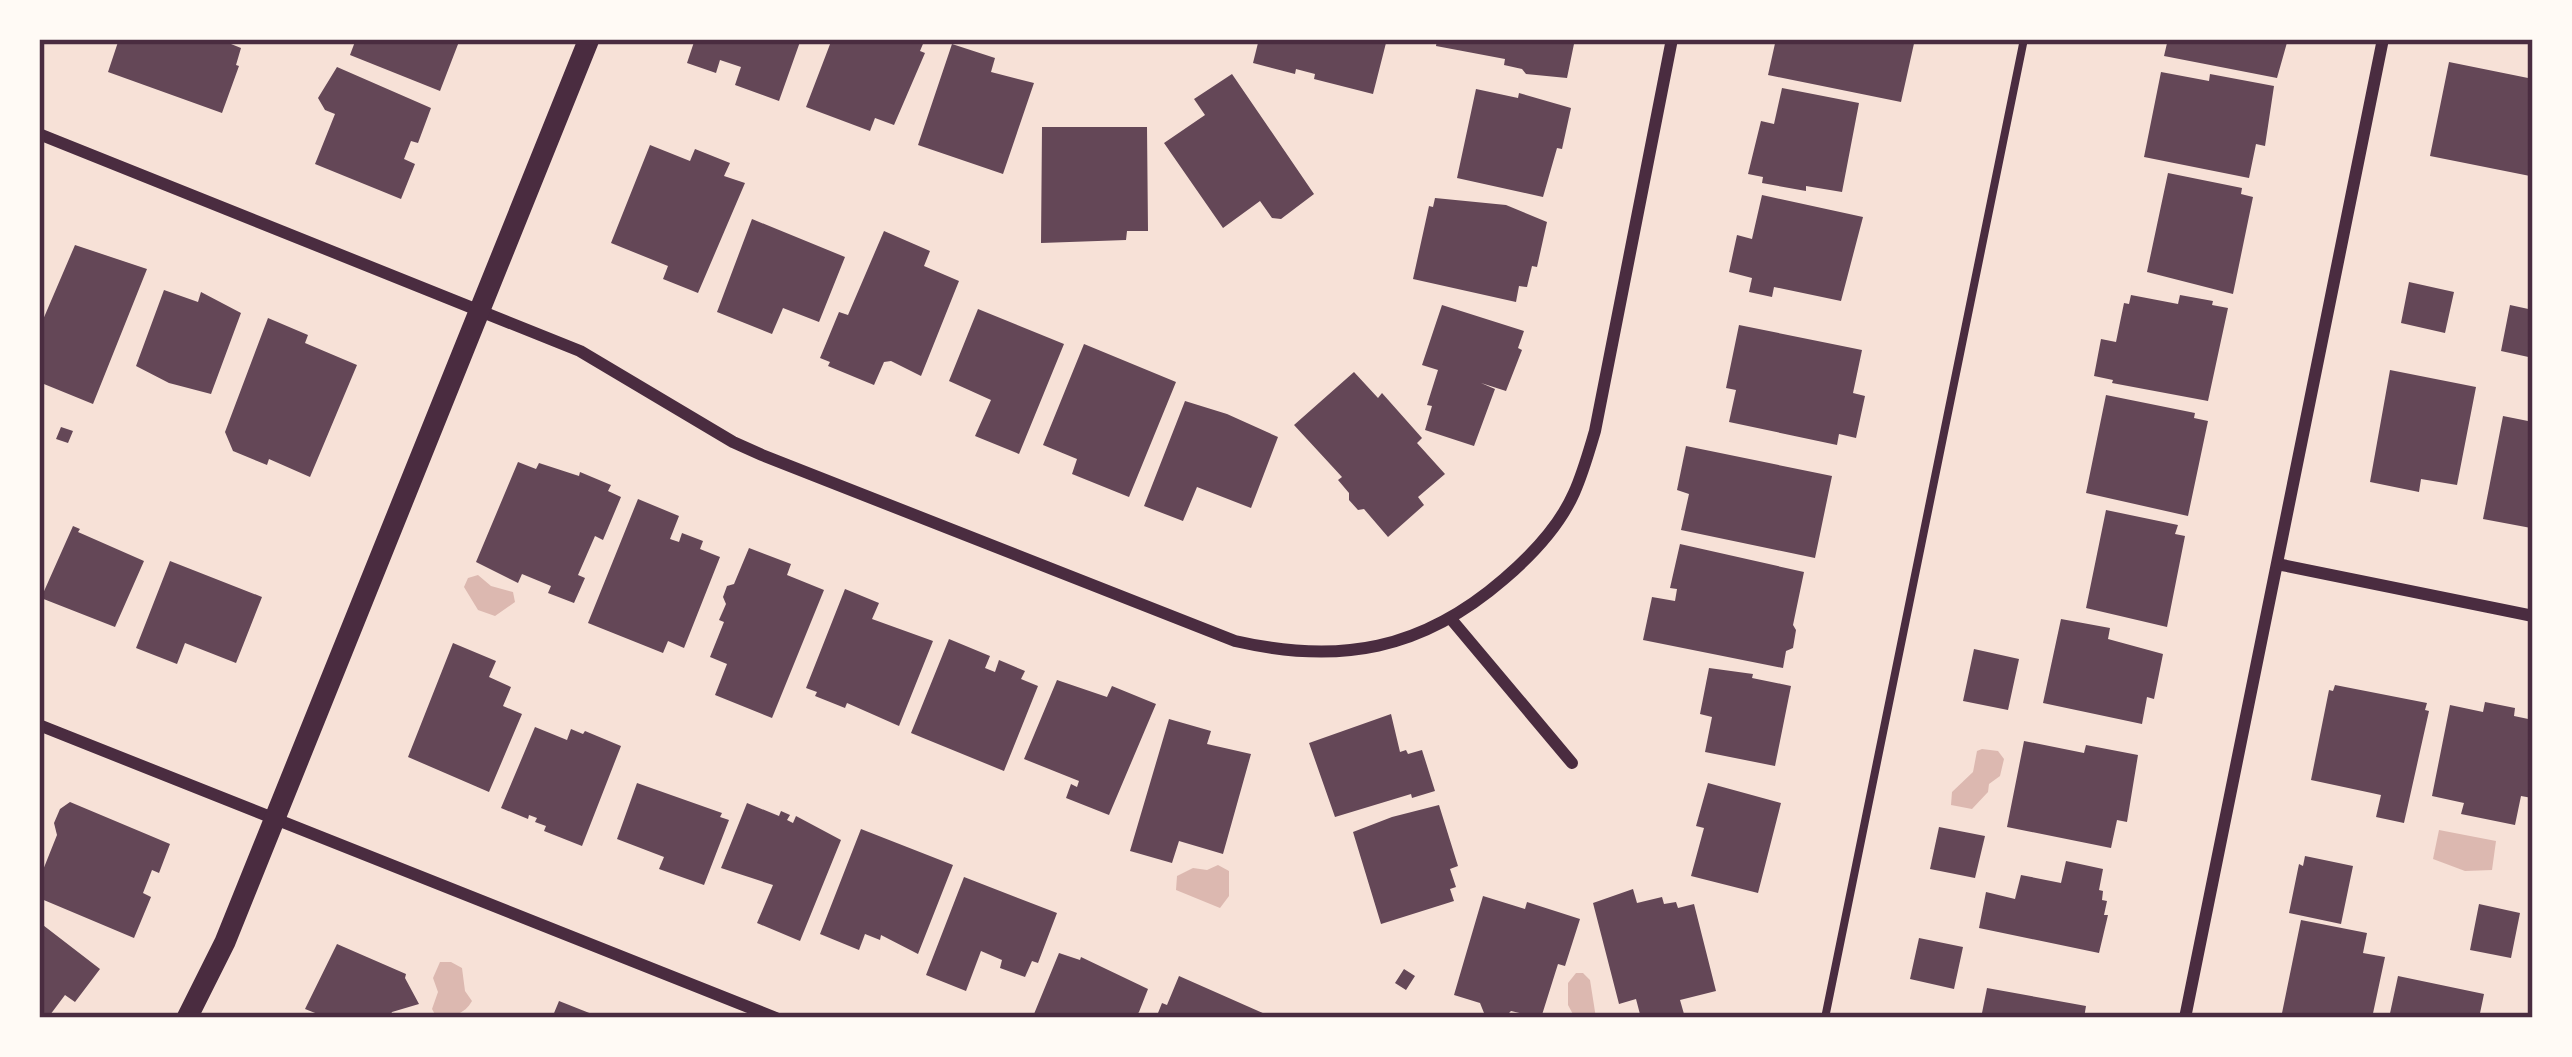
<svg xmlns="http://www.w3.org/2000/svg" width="2572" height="1057" font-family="'Fira Sans Condensed',sans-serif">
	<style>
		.water { fill: #dcb8b0 }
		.building { fill: #644757 }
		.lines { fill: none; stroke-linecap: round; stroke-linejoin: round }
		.path { stroke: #4a2c40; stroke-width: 8 }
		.minor { stroke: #4a2c40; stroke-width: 12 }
		.tertiary { stroke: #4a2c40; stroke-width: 21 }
		.neatline { fill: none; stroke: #4a2c40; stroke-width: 4.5 }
	</style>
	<rect width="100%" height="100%" fill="#f7e1d7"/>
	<path class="water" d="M478 575 491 586 513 592 515 602 495 616 478 610 464 587 468 578Z
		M1982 749 1998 751 2004 759 2000 776 1989 784 1988 792 1972 809 1951 805 1952 792 1973 772 1977 751Z
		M2439 830 2496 841 2492 870 2465 871 2433 859Z
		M1218 865 1229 871V896L1220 908 1176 890 1177 876 1193 868 1207 870Z
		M440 962H451L462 968 465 991 472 1001C465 1014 451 1018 437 1018L432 1009 438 992 433 978Z
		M1576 973H1583L1590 980 1596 1018H1575L1568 1005V983Z"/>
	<path class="building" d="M119 39H233L231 44 241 48 236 65 239 66 222 113 108 72Z
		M356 39H460L440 91 350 55Z
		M695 39H801L779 101 735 85 741 67 720 60 716 73 687 63Z
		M832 39H925L920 51 925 53 894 125 875 118 870 131 806 107Z
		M1259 39H1387L1373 94 1314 79 1315 74 1296 69 1295 74 1253 63Z
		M1437 39H1575L1567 78 1526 74 1522 69 1504 65 1505 59 1436 46Z
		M1776 39H1915L1901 102 1768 75Z
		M2168 39H2288L2277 78 2164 56Z
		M952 44 995 58 991 72 1034 83 1003 174 918 145Z
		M2449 62 2533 79 2530 176 2430 156Z
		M337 67 431 108 418 143 411 141 404 159 415 164 401 199 315 164 335 114 325 110 318 98Z
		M2161 72 2209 81 2210 74 2274 86 2265 146 2256 144 2249 178 2144 157Z
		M1232 74 1314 194 1281 219 1272 218 1260 201 1223 228 1164 143 1205 115 1194 99Z
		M1782 88 1859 103 1842 192 1806 186V191L1762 183 1763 177 1748 174 1761 121 1774 124Z
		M1476 89 1518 98 1519 93 1571 108 1562 149 1557 148 1543 197 1457 178Z
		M1042 127H1147L1148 231H1127L1126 240 1041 243Z
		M650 145 690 161 695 149 730 163 724 176 745 183 698 293 663 279 668 266 611 243Z
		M2168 173 2242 188 2241 194 2253 197 2233 294 2147 272Z
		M1762 195 1863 217 1841 301 1774 287 1772 297 1749 292 1752 278 1729 272 1737 235 1752 239Z
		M1435 198 1506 205 1547 222 1537 267 1532 266 1527 287 1519 286 1516 302 1413 279 1429 206 1433 207Z
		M752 219 845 257 819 322 783 308 772 334 717 312Z
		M884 231 930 251 924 266 959 281 921 376 891 361 884 362 874 385 828 366 830 362 820 358 839 312 848 315Z
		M75 245 147 269 93 404 39 382V329Z
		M2409 282 2454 292 2445 333 2401 323Z
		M164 290 198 302 201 292 241 313 211 394 169 383 136 366Z
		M2131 295 2178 304 2180 295 2213 301 2212 305 2228 308 2208 401 2112 383 2113 380 2094 376 2101 339 2116 342 2124 303 2129 304Z
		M1442 305 1524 331 1518 348 1522 350 1506 391 1481 383 1495 389 1474 446 1425 430 1432 406 1427 405 1438 370 1422 365Z
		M2510 305 2533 310V358L2501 351Z
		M978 309 1064 344 1019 454 975 436 991 400 949 381Z
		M268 318 308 335 305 343 357 365 310 477 269 459 267 465 233 451 225 432Z
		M1739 325 1862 350 1853 393 1865 396 1856 438 1839 434 1837 445 1729 422 1736 390 1726 388Z
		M1084 344 1176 382 1129 497 1072 474 1077 459 1043 445Z
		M2390 370 2476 387 2457 485 2421 479 2419 492 2370 482Z
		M1354 372 1378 398 1382 393 1422 438 1417 443 1445 474 1418 497 1424 505 1388 537 1364 509 1358 510 1349 500V493L1338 480 1342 477 1294 425Z
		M2106 395 2195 413 2194 418 2208 421 2188 516 2086 493Z
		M1185 401 1227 414 1278 437 1251 508 1197 487 1183 521 1144 506Z
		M2503 416 2533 422 2531 528 2483 519Z
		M61 427 73 431 68 443 56 439Z
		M1686 446 1832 476 1815 558 1681 530 1689 494 1677 490Z
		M518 462 536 469 539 463 579 476 580 472 611 485 608 491 621 497 603 540 595 536 578 575 585 578 574 603 548 593 551 586 522 574 518 583 476 562Z
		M638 499 679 516 670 539 679 542 682 533 703 541 700 549 720 557 684 648 668 641 663 653 588 623Z
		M2106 510 2178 525 2175 534 2185 536 2167 627 2086 608Z
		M73 526 80 529 78 532 144 561 115 627 41 598Z
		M1680 544 1804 572 1793 625 1796 630 1793 648 1786 651 1783 668 1643 640 1652 597 1675 601 1677 589 1670 588Z
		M749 548 791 564 787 575 824 590 772 718 715 695 727 664 710 657 724 622 719 620 726 604 723 597 727 586 734 584Z
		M170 561 262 597 236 663 185 643 177 664 136 648Z
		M845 589 879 603 872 619 933 641 899 726 847 703 845 708 815 696 817 692 806 688Z
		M2061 619 2110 628 2108 639 2163 654 2154 699 2147 697 2142 724 2043 703Z
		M949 639 990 656 985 668 995 672 999 660 1025 671 1021 679 1038 686 1004 771 911 733Z
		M453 643 496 661 489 677 511 687 503 706 522 714 489 792 408 757Z
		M1974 649 2019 659 2008 710 1963 701Z
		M1709 668 1753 674 1752 678 1791 686 1775 766 1705 752 1712 717 1700 714Z
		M1057 680 1107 697 1112 686 1156 704 1109 815 1066 798 1071 784 1077 787 1079 781 1024 759Z
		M2335 685 2427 703 2425 710 2429 711 2404 823 2376 817 2381 795 2311 780 2329 690 2333 691Z
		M2485 702 2515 708 2514 716 2533 720V793L2532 798 2521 796 2515 825 2461 814 2464 803 2432 796 2450 705 2483 712Z
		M1391 714 1400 752 1406 750 1408 754 1422 750 1435 791 1412 798 1411 794 1335 817 1309 743Z
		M1169 719 1211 731 1207 744 1251 754 1223 854 1179 841 1172 863 1130 851Z
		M535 727 567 740 571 729 583 734 585 731 621 746 582 846 544 831 546 826 535 822 537 818 529 815 528 819 501 808Z
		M2024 741 2084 753 2086 745 2138 755 2127 822 2117 820 2111 848 2007 827Z
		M637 783 722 813 720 817 729 820 704 885 659 869 664 857 617 839Z
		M1708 783 1781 803 1758 893 1691 876 1704 828 1696 826Z
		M70 802 170 844 159 873 152 870 143 893 151 897 134 938 39 898V880L57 835 54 823 60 809Z
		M747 803 779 816 781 811 790 815 787 820 793 823 796 816 841 840 800 941 757 923 773 885 721 868Z
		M1439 805 1458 866 1450 869 1456 887 1450 889 1454 901 1381 924 1353 832 1392 817Z
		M1939 827 1985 836 1975 878 1930 869Z
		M861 829 953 865 918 954 881 935 880 940 865 934 859 950 820 934Z
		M2305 856 2353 866 2341 924 2289 913 2299 864 2303 866Z
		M2066 861 2103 869 2099 890 2103 891 2102 900 2107 901 2104 915H2108L2099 953 1979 928 1986 892 2015 899 2021 875 2061 883Z
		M964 877 1057 913 1038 963 1032 961 1025 977 1000 968 1002 960 981 951 966 991 926 975Z
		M1633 889 1637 903 1662 897 1664 904 1676 902 1678 908 1694 904 1716 991 1680 1000 1684 1014 1641 1018 1636 999 1619 1004 1593 903Z
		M1483 896 1525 909 1527 902 1580 919 1565 966 1558 964 1541 1018 1511 1011 1504 1018 1484 1013 1480 1003 1454 995Z
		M2479 904 2520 913 2511 958 2470 950Z
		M2301 920 2367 933 2363 953 2385 957 2372 1018H2281Z
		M39 922 100 969 75 1002 65 995 50 1015 54 1018H39Z
		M1919 938 1963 947 1954 989 1910 979Z
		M337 944 406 974 405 978 419 1004 392 1012 389 1018H328L305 1009Z
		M1059 953 1080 960 1081 957 1148 989 1139 1012 1134 1018H1044L1034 1014Z
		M1404 969 1415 976 1406 990 1395 983Z
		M1179 976 1265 1014 1263 1018H1156L1162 1003 1167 1005Z
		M2398 976 2484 994 2479 1018H2389Z
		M1987 988 2086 1006 2084 1018H1981Z
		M559 1001 602 1018H552Z"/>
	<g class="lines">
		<path class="path" d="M1825 1018 2024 39"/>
		<path class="minor" d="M39 134 580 351 733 442 762 455 1235 641C1340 665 1422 650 1504 579 1532 555 1559 527 1574 493 1583 473 1589 451 1595 431L1672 39
			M2277 564 2533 616
			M1451 619 1572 763
			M39 725 776 1018
			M2185 1018 2383 39"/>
		<path class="tertiary" d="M187 1018 225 942 589 39"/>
	</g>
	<rect width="2572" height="1057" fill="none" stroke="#fffaf5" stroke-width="84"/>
	<rect x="42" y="42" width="2488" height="973" class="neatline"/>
</svg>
